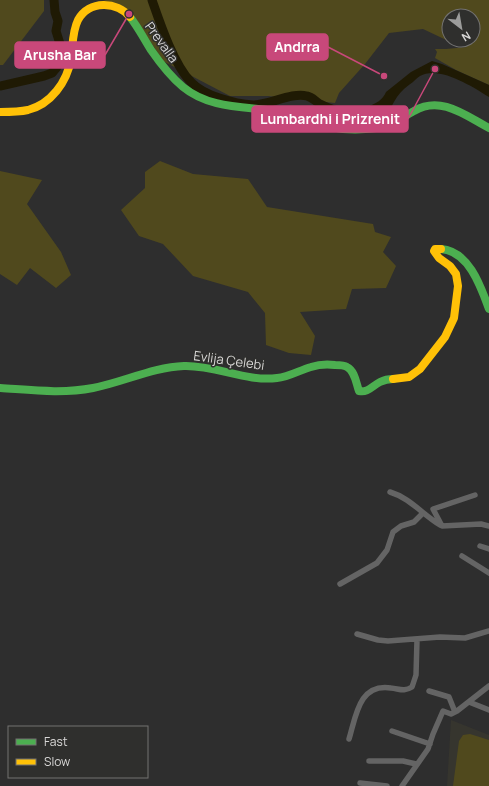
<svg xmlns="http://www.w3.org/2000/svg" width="489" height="786" font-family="Manrope,sans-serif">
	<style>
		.built { fill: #36352e }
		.green { fill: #50491d; fill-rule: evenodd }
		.water { fill: #1f1a04 }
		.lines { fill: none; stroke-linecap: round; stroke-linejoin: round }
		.river { stroke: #1f1a04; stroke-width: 9 }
		.street { stroke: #646464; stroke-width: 5.5 }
		.fast { stroke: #4caf50; stroke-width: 8 }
		.slow { stroke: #ffc107; stroke-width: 8 }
		.labels { text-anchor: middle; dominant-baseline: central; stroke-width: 3; stroke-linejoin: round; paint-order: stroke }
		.street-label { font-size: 13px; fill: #d8d7d6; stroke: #2f2f2d }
		.leader { fill: none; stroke: #c8487a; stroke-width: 1.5 }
		.callout-dot { fill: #c8487a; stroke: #2f2f2d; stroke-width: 1.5 }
		.callout { fill: #c8487a; stroke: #c8487a; stroke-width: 1.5 }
		.callout-label { font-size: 14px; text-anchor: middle; font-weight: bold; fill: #fff }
	</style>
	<rect width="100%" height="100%" fill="#2e2e2e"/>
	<path class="built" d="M451 720 489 735V786H447Z"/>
	<path class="green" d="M0 0H44V11L3 65H0Z
		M103 0H489V85L456 70 435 58 437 52 435 49H446L467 47 460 42 459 46 423 29 389 33 365 64 339 93 335 103 268 96H230L163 61 130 10ZM449 16H473V40H449Z
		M160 161 193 174 248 179 267 207 373 224 375 232 391 237 383 252 396 266 386 288 352 289 346 309 300 312 315 336 311 355 289 353 266 345 265 313 248 292 193 276 163 244 139 236 121 210 145 188V172Z
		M0 171 42 180 27 204 61 252 71 275 56 288 30 268 17 285 0 274Z
		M470 734 489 740V786H453L459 741 463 735Z"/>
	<path class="water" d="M432 61 442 64 489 85V97C473 87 439 65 420 76 417 78 415 80 413 82 407 86 401 91 397 97 385 115 394 117 369 119L367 107C375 104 383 100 386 92L411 72Z"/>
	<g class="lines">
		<path class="river" d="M152 0C160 23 174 65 191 82 204 96 235 104 253 105 270 105 291 92 307 96 312 97 315 101 320 104 336 112 361 120 378 110
			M0 86 44 76 52 73 57 67 61 47 56 31 58 21 55 12 54 0"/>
		<path class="street" d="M390 492C410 498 422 514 440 525
			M475 495 433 509 442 526 481 524 489 526
			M480 546 489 549
			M462 556 489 573
			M340 584 377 563 387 550 393 532 401 526 414 522 423 513
			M357 634 378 640 388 641 440 637 465 638 489 631
			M429 691 449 697 455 712
			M469 702 489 710
			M392 731 430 744
			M349 739C356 716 359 683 391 688 400 689 404 692 412 687L416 675 417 640
			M369 761H403L416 764
			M360 783 387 786
			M402 786 428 749 433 734 443 711 451 714 457 711 489 686"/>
		<path class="fast" d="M130 17C138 27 144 39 151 50 160 63 171 77 183 87 211 110 248 106 281 112 298 115 314 123 331 127 345 130 361 130 376 128 391 126 401 118 414 111 441 95 466 116 489 128
			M441 249C469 251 481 287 489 309
			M0 388C31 390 62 394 93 388 124 382 153 367 184 366 216 365 246 382 277 378 289 377 300 370 311 367 320 364 327 364 335 365 339 365 344 365 347 367 355 371 356 383 359 391 368 393 372 386 380 382 384 380 388 379 393 379"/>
		<path class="slow" d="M0 112C9 112 19 112 28 110 51 104 67 82 71 59 73 46 72 32 78 20 89 0 117 1 130 17
			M393 379 409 377 420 369 445 337 454 318 458 286 456 274 450 266 439 258 434 251 435 249H441"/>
	</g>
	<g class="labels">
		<g class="street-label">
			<text transform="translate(162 42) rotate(54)">Prevalla</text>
			<text transform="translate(229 360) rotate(8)">Evlija Çelebi</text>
		</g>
	</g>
	<path class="leader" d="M384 76L328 47M129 14L105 55M435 69L408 119"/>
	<g class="callout-dot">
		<circle cx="384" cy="76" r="4"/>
		<circle cx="129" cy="14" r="4"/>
		<circle cx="435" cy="69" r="4"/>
	</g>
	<g class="callout">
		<rect x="267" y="34" width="61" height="26" rx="4"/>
		<rect x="15" y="42" width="90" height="26" rx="4"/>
		<rect x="252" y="106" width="156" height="26" rx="4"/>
	</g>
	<g class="callout-label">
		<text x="297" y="52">Andrra</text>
		<text x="60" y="60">Arusha Bar</text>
		<text x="330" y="124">Lumbardhi i Prizrenit</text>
	</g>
	<rect x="8" y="726" width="140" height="52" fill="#2f2f2d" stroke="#737271"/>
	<rect x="16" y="739" width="20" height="6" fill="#4caf50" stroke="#737271"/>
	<text x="44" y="746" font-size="12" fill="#d8d7d6">Fast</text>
	<rect x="16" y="759" width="20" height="6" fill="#ffc107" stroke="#737271"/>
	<text x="44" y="766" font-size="12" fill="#d8d7d6">Slow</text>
	<g transform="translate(461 28) rotate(149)"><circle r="19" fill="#2f2f2d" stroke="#737271"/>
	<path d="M0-3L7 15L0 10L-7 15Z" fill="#9c9c9b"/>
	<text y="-6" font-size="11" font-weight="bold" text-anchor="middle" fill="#d8d7d6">N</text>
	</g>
</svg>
